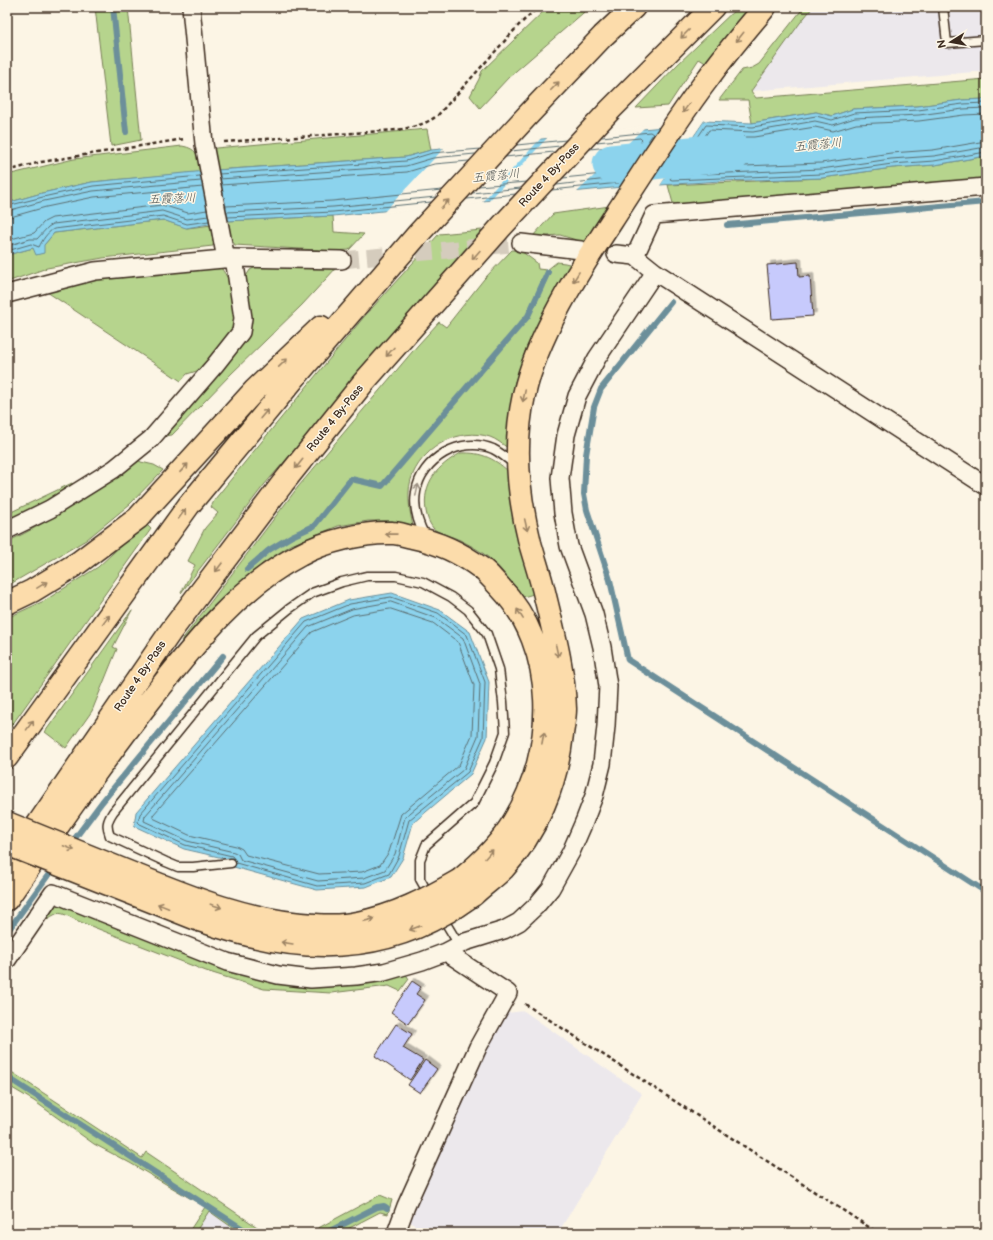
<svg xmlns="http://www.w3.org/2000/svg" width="993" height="1240" font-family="'Balsamiq Sans','Klee One',sans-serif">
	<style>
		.built { fill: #ece8ec }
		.green { fill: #b6d48d; stroke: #787f56 }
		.water { fill: #8cd3ed; stroke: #6c8f9a }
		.pier { fill: #fcf5e5 }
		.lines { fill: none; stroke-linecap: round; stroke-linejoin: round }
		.shore { stroke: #5b6e71; stroke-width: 1 }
		.stream { stroke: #6c8f9a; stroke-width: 6 }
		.river { stroke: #8cd3ed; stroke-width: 39 }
		.building { fill: #c7cafc; stroke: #3b2a1e; filter: url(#shadow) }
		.street-tunnel { stroke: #d5ccbd; stroke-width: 17; stroke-dasharray: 17 8; stroke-linecap: butt }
		.lane-casing { stroke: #3b2a1e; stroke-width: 11 }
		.street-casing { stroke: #3b2a1e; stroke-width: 20 }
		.highway-casing { stroke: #3b2a1e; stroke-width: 25 }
		.path { stroke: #3b2a1e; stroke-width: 2.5; stroke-dasharray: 4 3; stroke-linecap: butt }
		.lane { stroke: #fcf5e5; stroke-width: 8 }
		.street { stroke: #fcf5e5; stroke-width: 17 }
		.highway { stroke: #fcdcab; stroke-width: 22 }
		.highway-bridge-casing { stroke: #3b2a1e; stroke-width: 25; stroke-linecap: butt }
		.highway-bridge { stroke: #fcdcab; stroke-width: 22 }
		.oneway { stroke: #9c8364 }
		.oneway2 { stroke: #9c9082 }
		.labels { text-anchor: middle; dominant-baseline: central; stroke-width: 3; stroke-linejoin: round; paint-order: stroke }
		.street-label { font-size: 11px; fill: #3b2a1e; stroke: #fcf5e5 }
		.water-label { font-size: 12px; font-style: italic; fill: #4f5452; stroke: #fcf5e5 }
	</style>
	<defs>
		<filter id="shadow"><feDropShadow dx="3.5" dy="-3.5" stdDeviation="0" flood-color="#0004"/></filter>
	</defs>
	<rect width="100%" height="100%" fill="#fcf5e5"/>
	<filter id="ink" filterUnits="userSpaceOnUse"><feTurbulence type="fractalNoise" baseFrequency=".025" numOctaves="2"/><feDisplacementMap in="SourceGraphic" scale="8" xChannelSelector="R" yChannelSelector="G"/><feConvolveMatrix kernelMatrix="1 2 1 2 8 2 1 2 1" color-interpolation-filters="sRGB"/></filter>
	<g filter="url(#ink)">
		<path class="built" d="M813 7H986V71L751 91 800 23Z
			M524 1011 642 1094 558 1233H424L406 1218 498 1023 507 1013Z
			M209 1211 240 1233H195Z"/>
		<path class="green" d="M95 7H128L141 140 111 146Z
			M548 7H590L509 77 480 108 470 96 479 79 482 71Z
			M738 7H755L709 65 699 59 668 106 636 108 677 65Z
			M804 7H813L800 23 751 91 756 98 986 79V99L962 100 918 106 853 109 832 116 816 112 752 123 748 100H719L742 70 752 68 759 64Z
			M427 129 431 150 406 157 216 170 213 149 216 148Z
			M182 146C199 149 198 157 201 172L92 182 42 193 7 203V175L74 159Z
			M986 156V183L674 207 668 185 822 178 892 168 935 165Z
			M610 206 586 243 560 235 532 237 553 214Z
			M333 216 334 232 364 234 349 250 333 251 235 245 229 236 226 221Z
			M163 220 187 228 212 225 214 239 213 246 103 258 47 268 7 282V255L44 245 54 233Z
			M482 230 391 334 333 406 264 485 181 593 195 565 188 561 205 528 218 513 211 507 215 499 245 462 363 318 439 234Z
			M512 250 521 251 537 263 538 269 547 270 557 262 565 263 573 265 527 346 514 385 508 448C502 444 496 439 490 437 460 427 425 446 413 474 406 490 409 509 413 526L392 521H368L338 526 291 545 262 564 185 643 181 641 298 487 418 345 439 322 446 327 484 279Z
			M215 264 222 269 229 280 237 315 232 333 200 370 187 374 181 381 44 290 107 277Z
			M260 265 337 267 302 305 231 374 172 435 163 436 242 344 245 278 250 270Z
			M461 453C482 452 496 459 511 474L537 593 523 597C511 582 500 566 484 554 477 549 468 544 460 540 454 537 437 533 433 528 429 523 427 517 426 511 422 483 437 466 461 453Z
			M138 460 141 462 154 465 163 470 130 504 86 540 7 586V542C54 520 96 489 138 460Z
			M72 483 74 487 7 525V514Z
			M144 522 151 529 7 732V618L44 601 98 567 127 540Z
			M132 610 113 647 117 649 92 711 66 748 45 732Z
			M55 905H61L260 978 405 973 409 979 400 991 389 986 331 993 264 989 206 971 78 921C71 918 61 910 54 915 50 917 48 919 43 921L7 975V970L48 910Z
			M7 1069 142 1158 146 1152 266 1233H240L209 1211 195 1233H188L205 1207 130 1163 94 1144 34 1101 7 1085Z
			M380 1195 392 1200 388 1214 380 1212 340 1233H309Z"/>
		<path class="water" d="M986 99V156L935 165 892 168 822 178 720 181 660 185 704 121 752 123 816 112 832 116 853 109 918 106 962 100Z
			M663 127 622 187 333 216 226 221 186 228 163 220 54 233 44 245V253L36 255 33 248 7 255V203L42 193 92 182 216 170 406 157 431 150Z
			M392 593 440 610 470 632 489 682 487 738 471 774 413 823 403 858 391 877 366 887 317 890 230 866 232 860 184 849 134 826 136 812 303 619 349 600Z"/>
		<path class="pier" d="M705 119 687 145 659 187 658 184 685 144 702 120Z
			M646 126 575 194 487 203 549 136Z
			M543 136 481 203 383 213 446 146Z"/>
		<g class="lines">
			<path class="shore" d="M986 103 963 104 918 110 854 113 832 120 816 116 753 127 706 125 670 179 672 180 822 174 892 164 934 161 986 152
				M986 108 963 109 919 115 855 118 833 125 815 121 753 132 709 130 680 173 682 175 821 169 891 159 934 156 986 147
				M986 114 964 115 919 121 856 124 833 131 815 127 754 137H712L692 166 694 168 821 163 891 153 933 150 986 141
				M517 145 566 140
				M511 151 560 146
				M505 157 554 152
				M219 174 406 161 432 153 481 149
				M563 178 613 173 630 147 628 145 590 149
				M220 179 406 166 433 158 475 154
				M221 185 407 172 434 164 469 161
				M557 185 616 178 642 140 640 138 596 142
				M478 186 527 182
				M552 190 619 183 653 134 650 132 602 137
				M472 193 521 188
				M467 199 516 194
				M7 206 43 197 93 186 200 176
				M226 206 332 201 442 190
				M7 211 44 201 93 191 201 181
				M227 212 333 207 436 197
				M228 217 333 212 431 202
				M7 218 46 207 94 197 203 187
				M7 240 34 233 44 222 52 218 162 205 188 213 207 210
				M7 246 30 239H37L48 227 53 224 162 211 187 219 208 216
				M7 251 31 244 39 247C42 241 47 232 54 229L163 216 187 224 209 221
				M391 602 436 618 463 638 480 684 478 736 464 769 405 817 395 854 385 870 364 878 318 881 241 860 238 854 234 852 187 841 144 821 145 816 308 627 352 609Z
				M391 609 433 623 458 642 474 685 472 735 459 765 401 814 389 852 380 865 362 872 319 874 246 855 242 849 236 846 189 835 153 818V815L312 632 353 615Z
				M236 861 232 856 185 845 140 824 138 822 140 814 306 622 350 604 391 597 438 613 467 635 485 682 483 738 468 772 409 820 399 856 389 874 365 883 317 886 236 863"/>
			<path class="stream" d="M113 7 126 132
				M727 225 986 202
				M671 302 601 389 594 407 586 455 584 494 587 510 610 580 628 660 986 892
				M247 569 269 550 292 536 314 526 351 479 382 486 528 316 548 272
				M70 845 102 802 223 656
				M7 932 54 867
				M7 1077 249 1233
				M326 1233 377 1207 384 1206 387 1208"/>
			<path class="river" d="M612 164 732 152"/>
		</g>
		<path class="building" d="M798 262 799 277 810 276 813 316 772 319 767 265Z
			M412 981 421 987 416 994 425 1000 408 1024 391 1012Z
			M396 1024 412 1034 403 1048 423 1060 410 1080 375 1056Z
			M425 1060 437 1069 420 1093 408 1085Z"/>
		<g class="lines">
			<path class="street-tunnel" d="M342 260 521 243"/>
			<g class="lane-casing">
				<path id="lane" d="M943 7 947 43 986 40
					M425 536C418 523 413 508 416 492 421 459 461 435 493 449 501 453 508 459 515 465
					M231 863 193 867H178L166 862 110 836C106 826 107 821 113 812L256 636 289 609 312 593 342 582 367 576H396L423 582 451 597 468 610 487 634 499 669 503 702 505 732 494 763 474 803 426 845 420 860V879L429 895
					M441 915 459 945"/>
			</g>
			<g class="street-casing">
				<path id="street" d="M191 7 204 144 226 259
					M521 243 581 250
					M616 254 635 256 655 272 986 486
					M635 256 654 215 986 187
					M7 294 95 271 234 258 342 260
					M7 530 50 509 114 469 151 439 215 365 241 332 243 318 234 258
					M7 960 53 893 227 962 278 975 311 979 356 976 384 972 422 961 446 952 465 942 504 930 519 922 536 906 551 888 571 852 584 822 594 796 602 764 606 726 608 686 602 647 594 614 569 546 563 513 560 478 566 435 577 396 597 358 655 272
					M396 1233 406 1206 478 1047 508 993 446 952"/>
			</g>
			<g class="highway-casing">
				<path id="highway" d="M7 603 32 591 78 563 138 518 255 390 321 327
					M7 757 189 505 296 376 419 233 528 115 603 36 634 7
					M7 869 171 631 283 483 363 383 502 226 611 109 713 7
					M473 895C482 886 494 878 503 869 537 832 557 783 562 734 563 726 565 717 565 709 564 671 554 633 545 596 541 578 535 561 530 543 518 495 513 444 524 395 537 336 578 272 611 222 643 173 674 123 709 77 726 53 746 30 765 7
					M7 899C55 830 103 760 155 694 196 642 240 586 300 555 325 541 364 532 393 533 399 533 406 536 412 537 437 542 461 553 481 568 488 573 493 580 499 586 559 648 557 750 514 821 500 845 481 863 460 880"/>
			</g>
			<path class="path" d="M224 142 397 130C413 127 425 125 438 115L519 25 538 7
				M7 171 41 162 184 139
				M525 1004 878 1233"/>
			<use href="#lane" class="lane"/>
			<use href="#street" class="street"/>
			<use href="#highway" class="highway"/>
			<g class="highway-bridge-casing">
				<path id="highway-bridge" d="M7 823C49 840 91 857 133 874 192 898 251 922 315 925 329 926 344 926 357 923 395 916 427 899 460 880
					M7 844 202 921C284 950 366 959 445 913 455 908 463 901 473 895"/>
			</g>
			<use href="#highway-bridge" class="highway-bridge"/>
		</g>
		<defs><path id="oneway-shaft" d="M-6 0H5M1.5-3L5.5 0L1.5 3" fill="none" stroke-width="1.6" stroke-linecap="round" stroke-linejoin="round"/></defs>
		<g class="oneway">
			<use href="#oneway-shaft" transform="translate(685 34) rotate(135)"/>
			<use href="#oneway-shaft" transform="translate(740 37) rotate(129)"/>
			<use href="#oneway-shaft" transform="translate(555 86) rotate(-46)"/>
			<use href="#oneway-shaft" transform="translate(686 108) rotate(125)"/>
			<use href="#oneway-shaft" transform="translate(445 204) rotate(-47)"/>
			<use href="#oneway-shaft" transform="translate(476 255) rotate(131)"/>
			<use href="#oneway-shaft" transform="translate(576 277) rotate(121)"/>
			<use href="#oneway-shaft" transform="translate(390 352) rotate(131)"/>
			<use href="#oneway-shaft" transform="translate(283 363) rotate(-44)"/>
			<use href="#oneway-shaft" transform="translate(524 396) rotate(102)"/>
			<use href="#oneway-shaft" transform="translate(264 414) rotate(-50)"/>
			<use href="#oneway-shaft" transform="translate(299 464) rotate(129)"/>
			<use href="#oneway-shaft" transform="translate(184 468) rotate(-47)"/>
			<use href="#oneway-shaft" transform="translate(182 514) rotate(-54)"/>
			<use href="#oneway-shaft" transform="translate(526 525) rotate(77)"/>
			<use href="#oneway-shaft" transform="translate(391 534) rotate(-179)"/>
			<use href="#oneway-shaft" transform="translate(219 567) rotate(127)"/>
			<use href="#oneway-shaft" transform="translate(42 585) rotate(-31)"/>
			<use href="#oneway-shaft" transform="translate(520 614) rotate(-122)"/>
			<use href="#oneway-shaft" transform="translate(106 620) rotate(-54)"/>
			<use href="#oneway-shaft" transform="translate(557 651) rotate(78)"/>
			<use href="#oneway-shaft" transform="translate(30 725) rotate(-54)"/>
			<use href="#oneway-shaft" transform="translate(543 738) rotate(-79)"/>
			<use href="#oneway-shaft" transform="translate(69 848) rotate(22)"/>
			<use href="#oneway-shaft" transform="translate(489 854) rotate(-48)"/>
			<use href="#oneway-shaft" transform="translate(163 906) rotate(-158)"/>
			<use href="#oneway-shaft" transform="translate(216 906) rotate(18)"/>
			<use href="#oneway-shaft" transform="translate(369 920) rotate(-15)"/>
			<use href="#oneway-shaft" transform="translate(415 928) rotate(159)"/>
			<use href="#oneway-shaft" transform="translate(287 943) rotate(-171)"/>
		</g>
		<use class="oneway2" href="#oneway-shaft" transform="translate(417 490) rotate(-78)"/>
	</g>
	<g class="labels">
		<g class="street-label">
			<text transform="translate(549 175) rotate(-47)">Route 4 By-Pass</text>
			<text transform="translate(335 418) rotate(-51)">Route 4 By-Pass</text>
			<text transform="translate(140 676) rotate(-56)">Route 4 By-Pass</text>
		</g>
		<g class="water-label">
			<text transform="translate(818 145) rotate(-6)">五霞落川</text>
			<text transform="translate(496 176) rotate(-6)">五霞落川</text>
			<text transform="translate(172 199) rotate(-2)">五霞落川</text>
		</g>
	</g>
	<rect width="993" height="1240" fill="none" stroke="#fcf5e5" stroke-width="24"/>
	<rect x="12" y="12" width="969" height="1216" fill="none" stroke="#3b2a1e" stroke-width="1.5" filter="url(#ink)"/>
	<g transform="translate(951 42) rotate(259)" stroke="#fcf5e5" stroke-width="3" paint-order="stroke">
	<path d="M0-3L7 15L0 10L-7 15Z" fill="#3b2a1e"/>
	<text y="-6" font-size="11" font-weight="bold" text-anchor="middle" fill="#3b2a1e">N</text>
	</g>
</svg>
